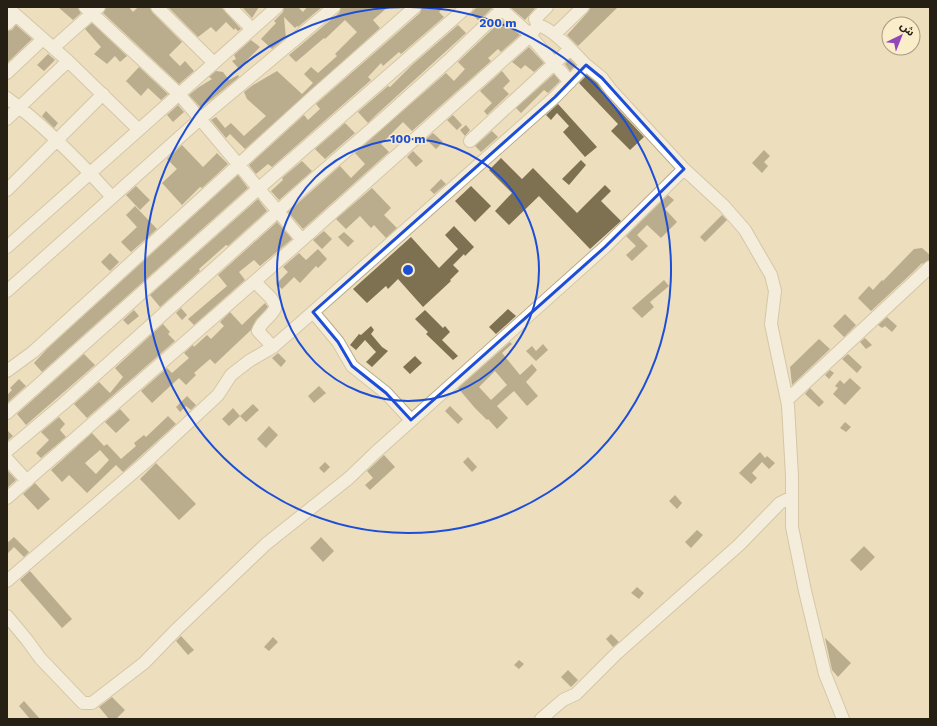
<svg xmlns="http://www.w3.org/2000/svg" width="937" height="726" font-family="'Work Sans','Noto Sans Arabic',sans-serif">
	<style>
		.building { fill: #7d7152; fill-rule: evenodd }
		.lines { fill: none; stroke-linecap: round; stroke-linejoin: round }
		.minor-casing { stroke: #b7ab8a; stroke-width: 14 }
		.minor { stroke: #fff; stroke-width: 12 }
		.marked { fill: none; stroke: #1d4ed8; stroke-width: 3; stroke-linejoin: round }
		.ring { fill: none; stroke: #1d4ed8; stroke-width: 2 }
		.centre { fill: #1d4ed8; stroke: #faedca; stroke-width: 2 }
		.ring-label { font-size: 12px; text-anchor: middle; font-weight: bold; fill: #1d4ed8; stroke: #faedca; stroke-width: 3; stroke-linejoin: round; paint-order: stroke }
	</style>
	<rect width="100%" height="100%" fill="#eddfbd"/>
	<path class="building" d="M58 7H78L81 13 73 20Z
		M106 7H129L133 12 138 7H150L152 12 182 42 169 55 180 66 185 61 194 71 179 84 103 13Z
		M168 7H221L241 29 238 31 235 28 234 30 226 22 216 32 211 27 198 37Z
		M242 7H259L252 18Z
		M284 7H298L303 12 307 7H322L298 27 297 26 295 28 284 17 286 38 272 49 261 39 276 23 274 21 283 12Z
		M341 7H388L373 20 380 28 245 149 230 134 226 138 211 120 216 117 225 128 231 123 244 136 266 116 247 99 244 92 253 85 277 71 302 94 313 83 304 74 311 67 318 73 337 56 335 54 357 32 345 20 325 39 324 38 296 62 289 55 339 13Z
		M422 7H444L439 12 444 17 401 54 399 52 383 66 381 63 368 77 371 80 272 167 268 164 256 174 249 165 304 115 308 120 320 109 316 104 420 13Z
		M477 7H491L492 8 479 21 471 13Z
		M510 7H536L525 20Z
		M591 7H618L578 46 567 35 588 12Z
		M502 20 520 35 501 52 498 49 488 58 491 61 412 131 403 122 381 144 389 152 303 229 288 212 340 166 351 178 365 164 355 153 446 73 454 81 465 69 458 62Z
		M92 23 127 56 120 62 115 56 107 64 94 54 101 47 85 29Z
		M16 25 32 39 7 63V31L12 30Z
		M458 25 466 33 376 115 368 123 358 112 388 86 390 87 412 65Z
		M251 40 260 47 246 61H247L240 70 232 61 236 59 234 55Z
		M529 47 544 63 534 72 525 65 521 69 512 62Z
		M48 54 55 60 44 71 37 65Z
		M570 59 576 65 570 71 565 64Z
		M139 67 168 94 161 100 148 88 141 96 126 81Z
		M216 71 223 72 229 80 238 75 239 77 201 108 189 95 199 87 212 79 209 77Z
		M502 71 510 81 503 88 509 94 487 115 484 111 492 103 480 91Z
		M554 74 560 81 548 93 544 90 521 113 516 108Z
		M587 75 597 83 605 95 644 137 630 150 611 131 618 124 579 83Z
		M558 104 597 147 585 157 563 132 569 126 557 113 551 120 546 115Z
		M178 105 184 112 173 122 167 115Z
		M46 111 58 123 54 128 42 116Z
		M453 115 462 125 457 130 447 120Z
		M345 123 355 133 325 159 315 149Z
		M466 125 470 130 465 136 460 130Z
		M492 131 498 137 481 152 475 146Z
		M433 133 443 142 436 149 426 139Z
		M182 145 203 167 217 153 228 164 202 188 200 187 182 205 162 183 177 169 167 159Z
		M764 150 770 156 764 162 768 166 762 173 752 163Z
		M413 151 423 161 416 167 407 157Z
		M501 158 522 179 533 168 577 213 605 185 611 191 601 201 621 221 590 249 539 196 509 225 495 211 512 193 489 170Z
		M581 160 586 165 569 185 562 179Z
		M302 161 312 171 279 200 271 191 283 180 282 178Z
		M238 175 248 188 42 372 34 363 47 349Z
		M441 179 446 184 434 194 430 190Z
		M136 186 150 200 140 210 126 195Z
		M471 186 491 206 475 222 455 201Z
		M372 188 391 208 384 215 397 228 386 238 374 225 371 228 360 216 346 229 336 219Z
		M668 195 674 200 665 209 677 222 661 238 647 225 637 235 648 246 632 261 626 255 636 246 626 236Z
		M258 199 267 211 228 246 226 245 199 269 200 271 160 307 150 295Z
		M135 206 157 229 131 252 121 242 137 227 126 215Z
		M722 215 727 220 705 242 700 237Z
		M277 222 292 239 260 266 254 260 239 272 245 280 194 325 188 319 227 286 218 275Z
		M454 226 474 247 465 256 464 254 453 265 459 271 450 280 451 281 423 307 398 279 388 289 386 286 367 303 353 289 411 237 439 268 458 249 445 235Z
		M324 231 332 239 322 249 313 240Z
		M344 232 354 241 348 247 338 237Z
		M922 248 930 255V260L923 264 922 263 912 273 871 311 858 298 869 286 873 290 882 280 883 281 914 249Z
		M318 249 327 259 318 268 316 266 300 283 294 277 282 289 276 284 288 272 283 267 299 253 306 260Z
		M110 253 119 262 110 271 101 262Z
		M664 280 669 286 650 302 654 307 642 318 632 308Z
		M265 303 268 307 256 320 251 330 215 364 210 359 194 373 196 375 186 385 179 378 152 403 141 391 167 368 172 373 189 358 184 353 193 345 194 347 207 335 211 339 224 326 220 322 230 312 242 325Z
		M181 308 187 315 182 320 176 313Z
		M508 309 516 316 496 334 489 327Z
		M134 310 139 316 128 325 123 320Z
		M425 310 443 328 445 326 450 332 442 340 458 356 453 360 426 334 428 332 415 319Z
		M845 314 856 325 844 337 833 326Z
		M887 317 897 326 892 332 885 326 882 328 878 325Z
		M163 324 170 332 168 334 175 341 87 418 74 404 99 382 110 393 123 377 115 368Z
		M371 326 374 330 371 334 382 347 388 351 372 367 366 362 376 352 365 340 356 350 350 345 359 334 361 335Z
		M865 338 872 345 866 349 860 342Z
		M819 339 830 349 792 385 790 367Z
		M510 342 512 344 502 353 520 375 532 364 537 370 526 382 538 396 527 406 514 391 497 406 508 418 497 429 488 419 487 420 474 407 458 388ZM495 371 507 385 491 400 479 387Z
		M543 344 548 350 536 361 526 351 532 346 536 351Z
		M278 353 286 361 281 367 272 358Z
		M84 354 95 365 26 425 17 414Z
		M848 354 862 367 857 373 842 359Z
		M415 356 422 363 410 374 403 367Z
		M830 370 834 373 829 379 825 375Z
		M850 378 861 388 845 405 833 394 838 388 835 386 840 380 844 384Z
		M19 379 26 386 7 403V395L12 390 10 388Z
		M319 386 326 393 314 403 308 396Z
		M810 388 824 402 819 407 805 394Z
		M187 396 196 405 191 410 186 406 180 412 176 407Z
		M253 404 259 410 246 422 240 416Z
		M450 406 463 419 458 424 445 411Z
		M233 408 240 416 229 426 222 419Z
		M120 409 130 420 116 433 105 422Z
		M168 416 176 424 123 472 116 465 87 493 69 475 62 482 51 470 92 433 104 446 107 444 121 459 136 446 134 443 144 435 146 437ZM100 450 109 460 96 474 85 463Z
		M59 417 65 424 60 430 66 437 41 458 36 453 49 440 41 432Z
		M845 422 851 427 846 432 840 428Z
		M269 426 278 435 266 448 257 439Z
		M7 430 13 436 7 441Z
		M760 452 765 458 767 456 775 463 769 469 762 462 752 473 757 478 751 484 739 473Z
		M384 455 395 467 370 490 365 485 373 478 367 471Z
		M468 457 477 467 472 472 463 462Z
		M325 462 330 467 324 473 319 468Z
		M156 463 196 504 179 520 140 479Z
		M7 470 16 480 7 488Z
		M35 483 50 499 38 510 23 494Z
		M675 495 682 503 677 509 669 501Z
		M697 530 703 535 691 548 685 542Z
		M14 537 29 552 24 557 14 547 7 554V543Z
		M321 537 334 551 323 562 310 548Z
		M864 546 875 557 861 571 850 560Z
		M30 571 72 619 62 628 20 580Z
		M637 587 644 593 639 599 631 593Z
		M611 634 619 642 613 647 606 639Z
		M181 636 194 650 188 655 176 641Z
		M273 637 278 642 269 651 264 647Z
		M825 638 851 663 838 677 832 670Z
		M519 660 524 664 519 669 514 665Z
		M568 670 578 680 571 687 561 677Z
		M112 697 125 710 116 719H109L99 707Z
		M24 701 40 719H30L19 706Z"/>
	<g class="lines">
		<g class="minor-casing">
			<path id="minor" d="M7 7 68 61 138 129
				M85 7 179 94 302 240
				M157 7 214 63
				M230 7 252 29
				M499 7 526 31 570 82
				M7 24 16 15
				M538 25 535 19 547 7
				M555 34 583 7
				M53 48 99 7
				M586 65 602 78 611 90 684 169 724 206 745 230 771 275 775 291 771 324 788 405 792 476V527L805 591 825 674 843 719
				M7 73 43 39
				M7 98C44 125 81 163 112 197
				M7 119 68 61
				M470 141 570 49
				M7 190 103 94
				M7 247 277 7
				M255 282 271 298 276 306C272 318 262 319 258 331L273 347
				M7 291 200 119 334 7
				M313 312 338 342 352 366 386 393 411 420
				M7 371 33 352 315 95 415 7
				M788 399 930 267
				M7 413 258 189 467 7
				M7 451 63 404 307 185 381 121 449 60 501 10
				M7 459 27 481
				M7 498 302 240 530 36 538 25C555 30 573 52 586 65L555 97 313 312 273 347 249 361 231 375 218 395 148 460 7 581
				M7 616 27 640 40 658 83 703H92L144 663 177 629 266 544 349 478 375 453 605 247 684 169
				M541 719 563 700 576 694 616 654 739 545 780 503 792 497"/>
		</g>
		<use href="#minor" class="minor"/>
	</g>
	<path d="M0 0H937V726H0ZM586 65 602 78 684 169 605 247 411 420 386 393 352 366 338 342 313 312 555 97Z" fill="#eddfbd" fill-opacity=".55" fill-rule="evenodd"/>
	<path class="marked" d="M586 65 602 78 684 169 605 247 411 420 386 393 352 366 338 342 313 312 555 97Z"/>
	<g class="ring">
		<circle cx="408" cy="270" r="131"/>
		<path d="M410 7A263 263 0 1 1 406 7"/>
	</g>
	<circle cx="408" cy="270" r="6" class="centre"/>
	<g class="ring-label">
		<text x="498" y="27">200 m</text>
		<text x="408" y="143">100 m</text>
	</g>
	<rect width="937" height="726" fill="none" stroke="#252013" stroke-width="16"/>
	<g transform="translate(901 36) rotate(43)"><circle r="19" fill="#faedca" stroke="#a59b81"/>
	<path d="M0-3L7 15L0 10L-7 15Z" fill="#9147ba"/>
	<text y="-6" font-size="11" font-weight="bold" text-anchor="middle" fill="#252013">ش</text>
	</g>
</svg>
